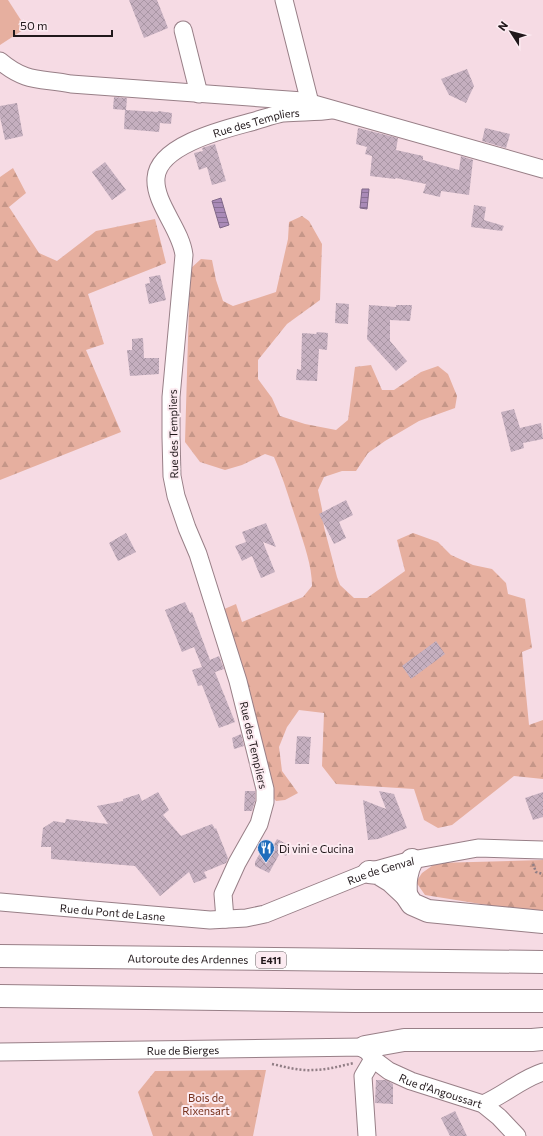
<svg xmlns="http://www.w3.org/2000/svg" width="543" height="1136" font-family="Commissioner,sans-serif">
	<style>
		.grass { fill: #e6af9f }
		.forest { fill: url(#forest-firs) }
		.water { fill: url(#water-rules); stroke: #806888 }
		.building { fill: url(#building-cross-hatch) }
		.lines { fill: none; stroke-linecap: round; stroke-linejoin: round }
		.minor-casing { stroke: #987f87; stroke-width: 19 }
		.highway-casing { stroke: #987f87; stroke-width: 24 }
		.path { stroke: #917e85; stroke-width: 2.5; stroke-dasharray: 2 2; stroke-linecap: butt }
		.minor { stroke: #fff; stroke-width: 17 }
		.highway { stroke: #fff; stroke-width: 22 }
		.labels { text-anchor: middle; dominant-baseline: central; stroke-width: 4; stroke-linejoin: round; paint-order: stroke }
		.shield { fill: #fcebf1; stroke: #63575b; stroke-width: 1 }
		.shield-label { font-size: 10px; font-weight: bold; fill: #21181b }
		.street-label { font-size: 11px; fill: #21181b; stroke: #fcebf1 }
		.poi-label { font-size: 11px; fill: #21181b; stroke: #fcebf1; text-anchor: start }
		.park-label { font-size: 11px; fill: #77321d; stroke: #fcebf1 }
	</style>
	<defs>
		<pattern id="forest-firs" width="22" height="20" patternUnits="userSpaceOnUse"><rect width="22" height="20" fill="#e6af9f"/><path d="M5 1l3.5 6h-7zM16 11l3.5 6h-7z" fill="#c59688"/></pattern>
		<pattern id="water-rules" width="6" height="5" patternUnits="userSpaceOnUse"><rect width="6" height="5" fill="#a98ab7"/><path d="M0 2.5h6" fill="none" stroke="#897094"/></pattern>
		<pattern id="building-cross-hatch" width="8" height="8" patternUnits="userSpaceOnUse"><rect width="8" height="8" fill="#c5afbf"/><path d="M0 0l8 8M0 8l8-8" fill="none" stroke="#a996a4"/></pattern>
	</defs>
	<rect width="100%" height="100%" fill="#f6dbe4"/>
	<path class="grass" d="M0 0H8L26 28 0 45Z"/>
	<path class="forest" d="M13 168 26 193 9 207 39 253 57 261 96 231 155 219 166 263 88 294 104 344 86 350 121 432 0 480V177Z
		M302 216 309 221 322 244 320 300 287 324 258 360V379L272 398 280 416 305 424 336 430 348 420 355 367 371 365 382 390H394L421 372 438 366 448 374 457 396 455 408 419 421 385 441 368 453 356 471H342L324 477 318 490 322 509 324 527 337 577 340 585 354 598H367L405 571 397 540 413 533 438 542 451 555 473 565 492 569 506 583 508 594 525 599 532 648 522 652 529 725 543 720V779L514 776 452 825 438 828 424 820 414 789 336 784 322 766 324 713 299 710 287 727 279 747 282 771 298 793 285 800 276 801 272 796 222 610 236 604 242 622 303 597 312 586C312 565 304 545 298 525 290 502 284 480 274 457L265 454 242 465 225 470 200 462 185 442 190 269 201 259 212 260 216 280 223 301 233 306 276 292 288 239 289 222Z
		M543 860V914L425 895 416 882 422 873 436 863Z
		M266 1070 253 1136H153L138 1092 155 1071Z"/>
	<path class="water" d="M362 189H369L367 209 360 208Z
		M221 198 229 225 220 228 212 201Z"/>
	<path class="building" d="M129 0H157L168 28 144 38Z
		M467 69 474 86 466 103 449 95 441 79Z
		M114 97 127 98 126 110 158 112V111L172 113 171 124 160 123 159 132 124 129 125 110 113 109Z
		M17 103 23 136 5 140 0 117V106Z
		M358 128 398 138 396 150 423 156V160L459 170 461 156 473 160 469 195 441 191 440 197 423 193 426 184 396 178 395 179 370 176 372 156 365 154 367 147 356 144Z
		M485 128 510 134 506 148 482 141Z
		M215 144 226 181 212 185 207 167 199 170 194 153 203 151 202 148Z
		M105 162 126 190 112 200 92 172Z
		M474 205 486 207 484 220 504 226 502 231 471 227Z
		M160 275 166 300 149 304 145 284 150 283 149 277Z
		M336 303 349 304 348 324 335 323Z
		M369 305 396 307V305H412L410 321 390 320V341L407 361 396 371 367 339Z
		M317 332 328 333 327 350 319 349 317 381 296 380 297 369 301 370 302 333 316 334Z
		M143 338 144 358H159V374L130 376 127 350H132V339Z
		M514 409 520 428 541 423 543 439 523 443 524 448 511 452 501 412Z
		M346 500 353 515 339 522 346 538 334 544 319 514Z
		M266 523 276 547 263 542 275 572 261 578 252 556 242 561 235 546 246 542 242 532Z
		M126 533 136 552 118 561 109 543Z
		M185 602 190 613 192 612 210 660 219 656 224 669 215 672 235 722 219 728 202 685 198 686 192 670 202 667 194 647 182 652 165 610Z
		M436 641 445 654 411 679 402 666Z
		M241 734 244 746 234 749 232 738Z
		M297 736 311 737 309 764H295Z
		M245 791H255V801L252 811H244Z
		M379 791 394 794 407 828 378 839 368 840 363 800 386 809Z
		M158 792 169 810 163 815 181 836 212 824 215 829 216 828 228 858 226 863 204 872 207 878 194 883 189 872 160 896 135 866 51 859V847H41L43 828 54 821 65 823 66 819 108 824 97 806 123 801V799L139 794 142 801Z
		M543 792V817L533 820 525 798Z
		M277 839 292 847 286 856 280 853 269 873 255 866V862L265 844 272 848Z
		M376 1080H386L393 1084V1104L375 1103Z
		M455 1111 467 1136H450L441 1118Z"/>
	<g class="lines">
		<g class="minor-casing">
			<g id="minor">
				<path d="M284 0 310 103"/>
				<path d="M183 30 199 94"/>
				<path d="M0 61C26 83 40 78 71 84L303 101 543 169"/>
				<path id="s1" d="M0 902 210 920 246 918 265 914 369 872 412 860 478 848 543 850"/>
				<path id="s2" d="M225 919 223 894 237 863 259 824 265 802V789L238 681 198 554 187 528 176 496 172 476 171 437V397L184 255C181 229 154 203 156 178 158 145 225 129 251 122 262 119 273 115 283 113 300 111 316 113 332 110"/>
				<path id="s3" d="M0 1052 365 1047 373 1059 389 1071 411 1081 483 1104 499 1117 517 1136"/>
				<path d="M483 1104C504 1095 521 1079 543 1072"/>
				<path d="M367 1136 363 1076 373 1059"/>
			</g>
		</g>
		<g class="highway-casing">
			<g id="highway">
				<path d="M369 872 378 873 391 881 406 895 412 904 428 911 543 922"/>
				<path d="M406 895C405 881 406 872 412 860"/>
				<path id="s4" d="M0 956 543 962"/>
				<path d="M0 996 355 1001H543"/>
				<path d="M365 1047 404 1040H532L543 1039"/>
			</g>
		</g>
		<path class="path" d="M533 864 536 872 543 874
			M272 1064C286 1067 299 1071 313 1070 327 1070 340 1066 354 1063"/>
		<use href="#minor" class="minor"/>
		<use href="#highway" class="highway"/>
	</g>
	<defs>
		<g id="restaurant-pin" transform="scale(0.9)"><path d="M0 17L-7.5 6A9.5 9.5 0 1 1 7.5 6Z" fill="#1f6dbc" stroke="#fcebf1"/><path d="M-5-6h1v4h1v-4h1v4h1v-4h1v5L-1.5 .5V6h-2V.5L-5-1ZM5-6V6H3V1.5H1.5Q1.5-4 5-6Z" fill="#fff"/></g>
	</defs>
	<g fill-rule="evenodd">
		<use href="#restaurant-pin" x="266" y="848"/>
	</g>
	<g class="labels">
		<rect class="shield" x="256" y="952" width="30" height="16" rx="3"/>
		<g class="shield-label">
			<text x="271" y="960">E411</text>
		</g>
		<g class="street-label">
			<text stroke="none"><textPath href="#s2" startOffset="892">Rue des Templiers</textPath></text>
			<text transform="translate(173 434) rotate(-91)">Rue des Templiers</text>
			<text transform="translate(254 745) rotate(77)">Rue des Templiers</text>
			<text stroke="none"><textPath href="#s1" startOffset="390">Rue de Genval</textPath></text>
			<text stroke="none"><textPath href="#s1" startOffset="113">Rue du Pont de Lasne</textPath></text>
			<text stroke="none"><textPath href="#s4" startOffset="188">Autoroute des Ardennes</textPath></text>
			<text stroke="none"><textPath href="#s3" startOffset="183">Rue de Bierges</textPath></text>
			<text stroke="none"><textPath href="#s3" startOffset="455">Rue d'Angoussart</textPath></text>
		</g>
		<g class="poi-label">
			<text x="279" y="848">Di vini e Cucina</text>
		</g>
		<g class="park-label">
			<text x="206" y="1097">Bois de<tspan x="206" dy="13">Rixensart</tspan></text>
		</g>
	</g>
	<g transform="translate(511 32) rotate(306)" stroke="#fcebf1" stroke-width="3" paint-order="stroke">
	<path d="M0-3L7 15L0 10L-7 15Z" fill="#21181b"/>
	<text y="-6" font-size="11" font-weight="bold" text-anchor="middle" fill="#21181b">N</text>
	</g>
	<path d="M14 30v6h98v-6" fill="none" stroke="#21181b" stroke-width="2"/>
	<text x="20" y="30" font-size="12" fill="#21181b" stroke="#fcebf1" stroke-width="3" paint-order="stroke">50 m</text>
</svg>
